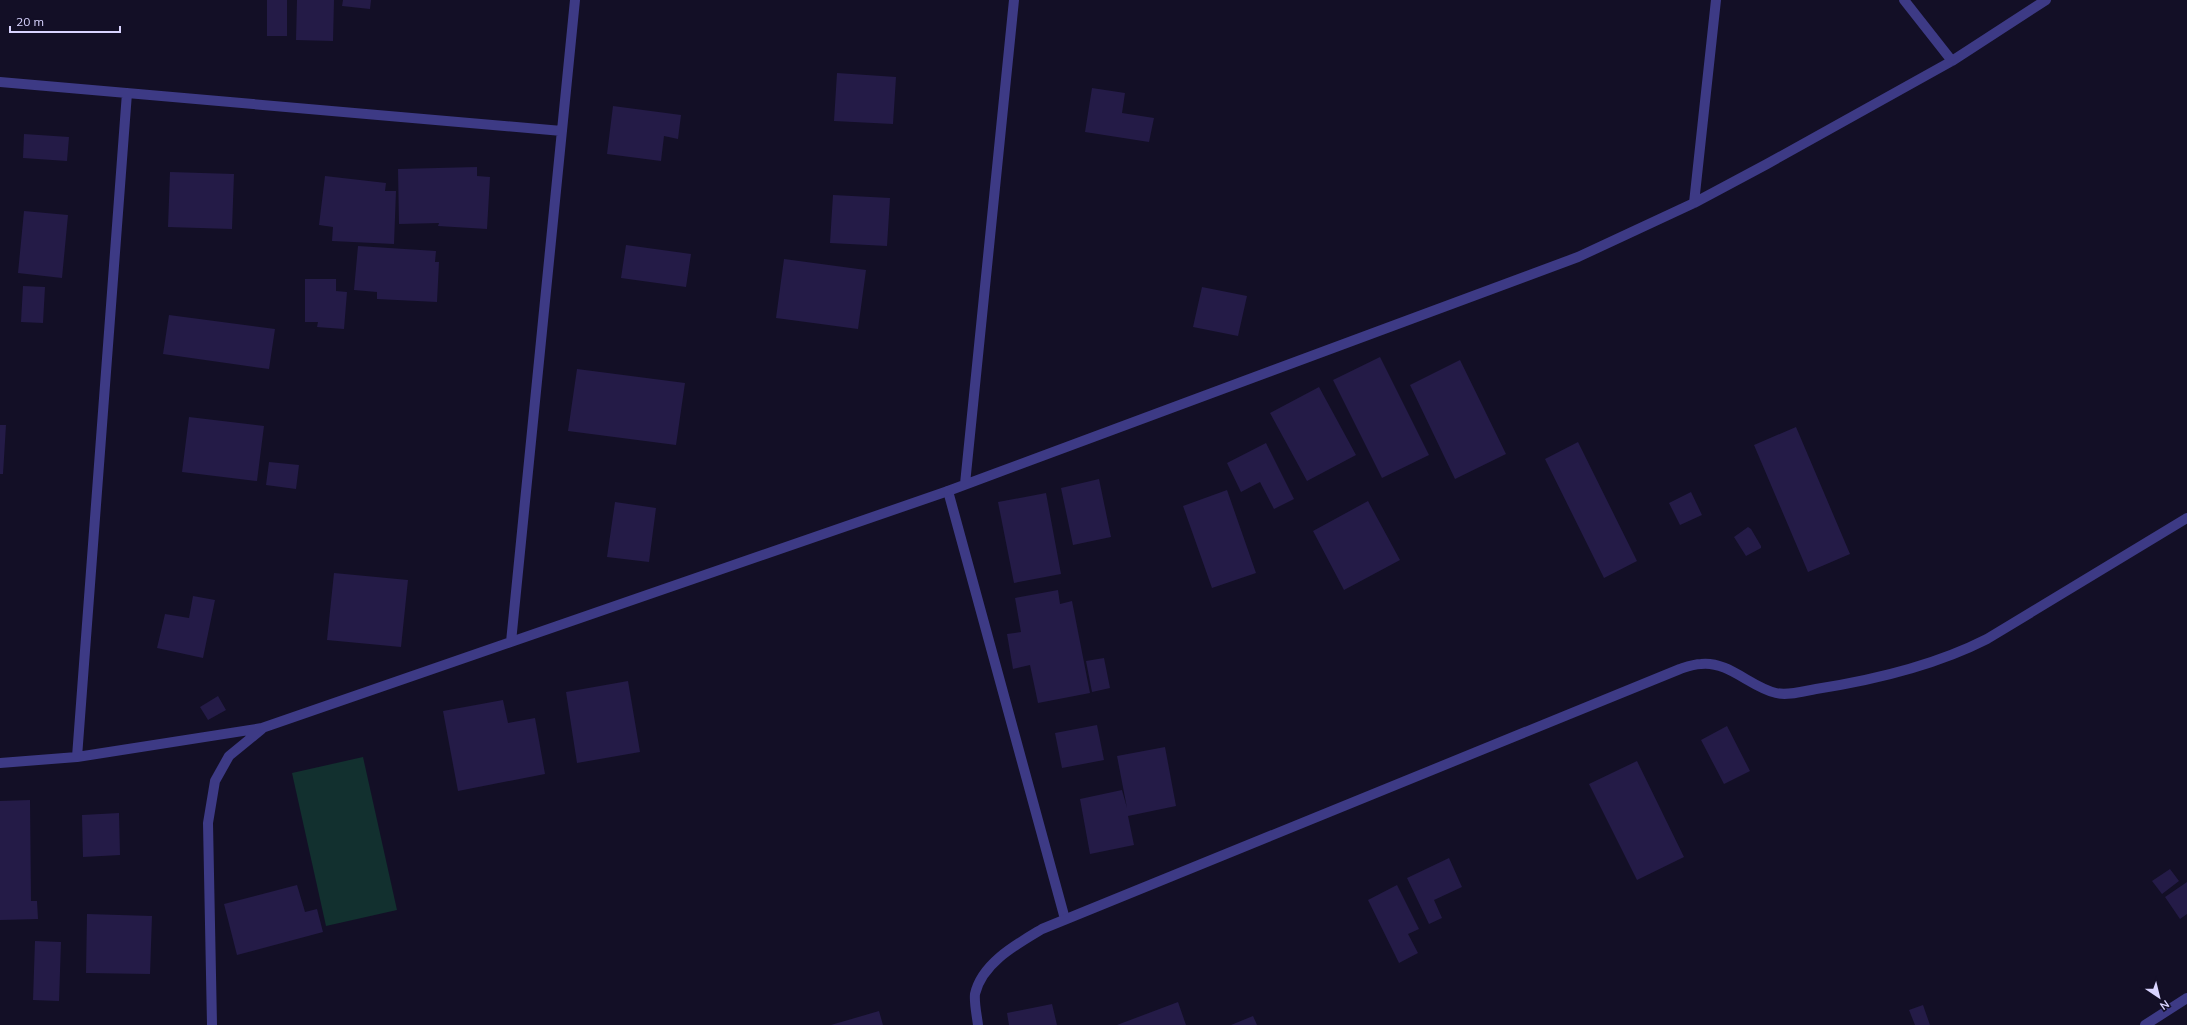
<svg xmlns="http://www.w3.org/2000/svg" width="2187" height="1025" font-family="Mulish,sans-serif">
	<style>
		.green { fill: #12302f }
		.building { fill: #241b47 }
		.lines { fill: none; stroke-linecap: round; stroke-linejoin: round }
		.service { stroke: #3d3a85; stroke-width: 10 }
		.minor { stroke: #3d3a85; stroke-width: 10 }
	</style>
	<rect width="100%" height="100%" fill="#130f26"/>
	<path class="green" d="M363 757 397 910 326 926 292 773Z"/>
	<path class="building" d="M267 0H287V36H267Z
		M297 0H334L333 41 296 40Z
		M343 0H371L370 9 342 6Z
		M837 73 896 77 893 124 834 121Z
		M1092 88 1125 93 1122 113 1154 118 1149 142 1085 132Z
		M613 106 681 115 678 139 664 136 661 161 607 154Z
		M24 134 69 137 67 161 23 158Z
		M477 167V176L490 177 487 229 438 226 439 223 399 224 398 169Z
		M170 172 234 174 232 229 168 227Z
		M325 176 386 183 385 191H396L394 244 332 241 333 227 319 225Z
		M833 195 890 198 887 246 830 243Z
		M24 211 68 215 62 278 18 273Z
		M626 245 691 254 686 287 621 278Z
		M358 246 436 251 435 262H439L437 302 377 299V292L354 290Z
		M784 259 866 270 858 329 776 318Z
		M305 279H336V291L347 292 344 329 317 327 318 322H305Z
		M23 286 45 287 43 323 21 322Z
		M1202 287 1247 296 1238 336 1193 327Z
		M169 315 275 329 269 369 163 354Z
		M1380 357 1429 455 1382 478 1333 380Z
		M1460 360 1506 454 1455 479 1410 385Z
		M577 369 685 383 676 445 568 431Z
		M1319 387 1356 455 1307 481 1270 413Z
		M189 417 264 426 257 481 182 472Z
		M0 425H6L3 474H0Z
		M1796 427 1850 554 1808 572 1754 445Z
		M1578 442 1637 561 1604 578 1545 459Z
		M1266 443 1294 499 1274 509 1260 482 1241 492 1227 463Z
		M269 462 299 465 296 489 266 485Z
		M1099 479 1111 537 1073 545 1061 488Z
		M1227 490 1256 573 1212 588 1183 506Z
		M1691 492 1702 515 1680 525 1669 503Z
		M1046 493 1061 574 1014 583 998 502Z
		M1368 501 1400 560 1344 590 1313 531Z
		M615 502 656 508 649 562 607 557Z
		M1748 527 1751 529 1761 546V548L1746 556 1734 537Z
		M334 573 408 580 401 647 327 640Z
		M1058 590 1060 604 1072 601 1090 693 1038 703 1030 665 1013 669 1007 634 1021 632 1015 598Z
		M193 596 215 600 203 658 157 648 165 614 189 618Z
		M1104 658 1110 688 1092 692 1086 661Z
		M628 681 640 752 577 763 566 692Z
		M218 696 226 710 208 720 200 707Z
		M503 700 508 723 535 718 545 774 458 791 443 711Z
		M1097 725 1104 760 1062 768 1055 733Z
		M1727 726 1750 771 1724 784 1701 740Z
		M1165 747 1176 806 1128 816 1134 845 1090 854 1080 799 1122 790 1127 808 1117 756Z
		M1637 761 1684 857 1637 880 1589 784Z
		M30 800 31 901H37L38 919 0 920V801Z
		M119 813 120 855 83 857 82 815Z
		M1449 858 1462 887 1434 900 1442 918 1429 924 1407 878Z
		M2170 869 2179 881 2162 894 2152 881Z
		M2187 882V914L2180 919 2165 897Z
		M297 885 305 912 317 909 323 932 237 955 224 904Z
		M1397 885 1419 929 1408 934 1418 953 1399 963 1368 900Z
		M87 914 152 916 150 974 86 973Z
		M35 941 61 942 59 1001 33 1000Z
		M1178 1002 1186 1025H1117Z
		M1052 1004 1057 1025H1009L1007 1013Z
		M1923 1005 1930 1025H1915L1909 1010Z
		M879 1011 883 1025H831Z
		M1253 1016 1257 1025H1231Z"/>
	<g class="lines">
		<path class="service" d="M948 491 1065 919"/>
		<path class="minor" d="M1904 0 1952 61
			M0 82 562 131
			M1694 203 1716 0
			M965 484 1014 0
			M511 642 575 0
			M77 757 127 93
			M0 763 77 757 262 728 948 491 1578 257 1694 203 1767 164 1952 61 2046 0
			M212 1025 208 823 215 781 229 756 262 729
			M978 1025C977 1016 974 1003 975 994 982 963 1017 944 1042 929L1680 669C1686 667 1694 664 1701 664 1729 661 1750 687 1776 693 1788 696 1804 691 1816 689 1874 680 1934 666 1987 639L2187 518
			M2145 1025 2187 998"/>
	</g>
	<g transform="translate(2159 997) rotate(145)" stroke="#130f26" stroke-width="3" paint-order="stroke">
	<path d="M0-3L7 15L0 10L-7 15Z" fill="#d9d4ff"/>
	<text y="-6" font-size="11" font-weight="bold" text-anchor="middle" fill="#d9d4ff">N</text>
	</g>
	<path d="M10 26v6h110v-6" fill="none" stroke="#d9d4ff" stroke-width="2"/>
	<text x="16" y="26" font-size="12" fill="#d9d4ff" stroke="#130f26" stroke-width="3" paint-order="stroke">20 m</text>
</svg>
